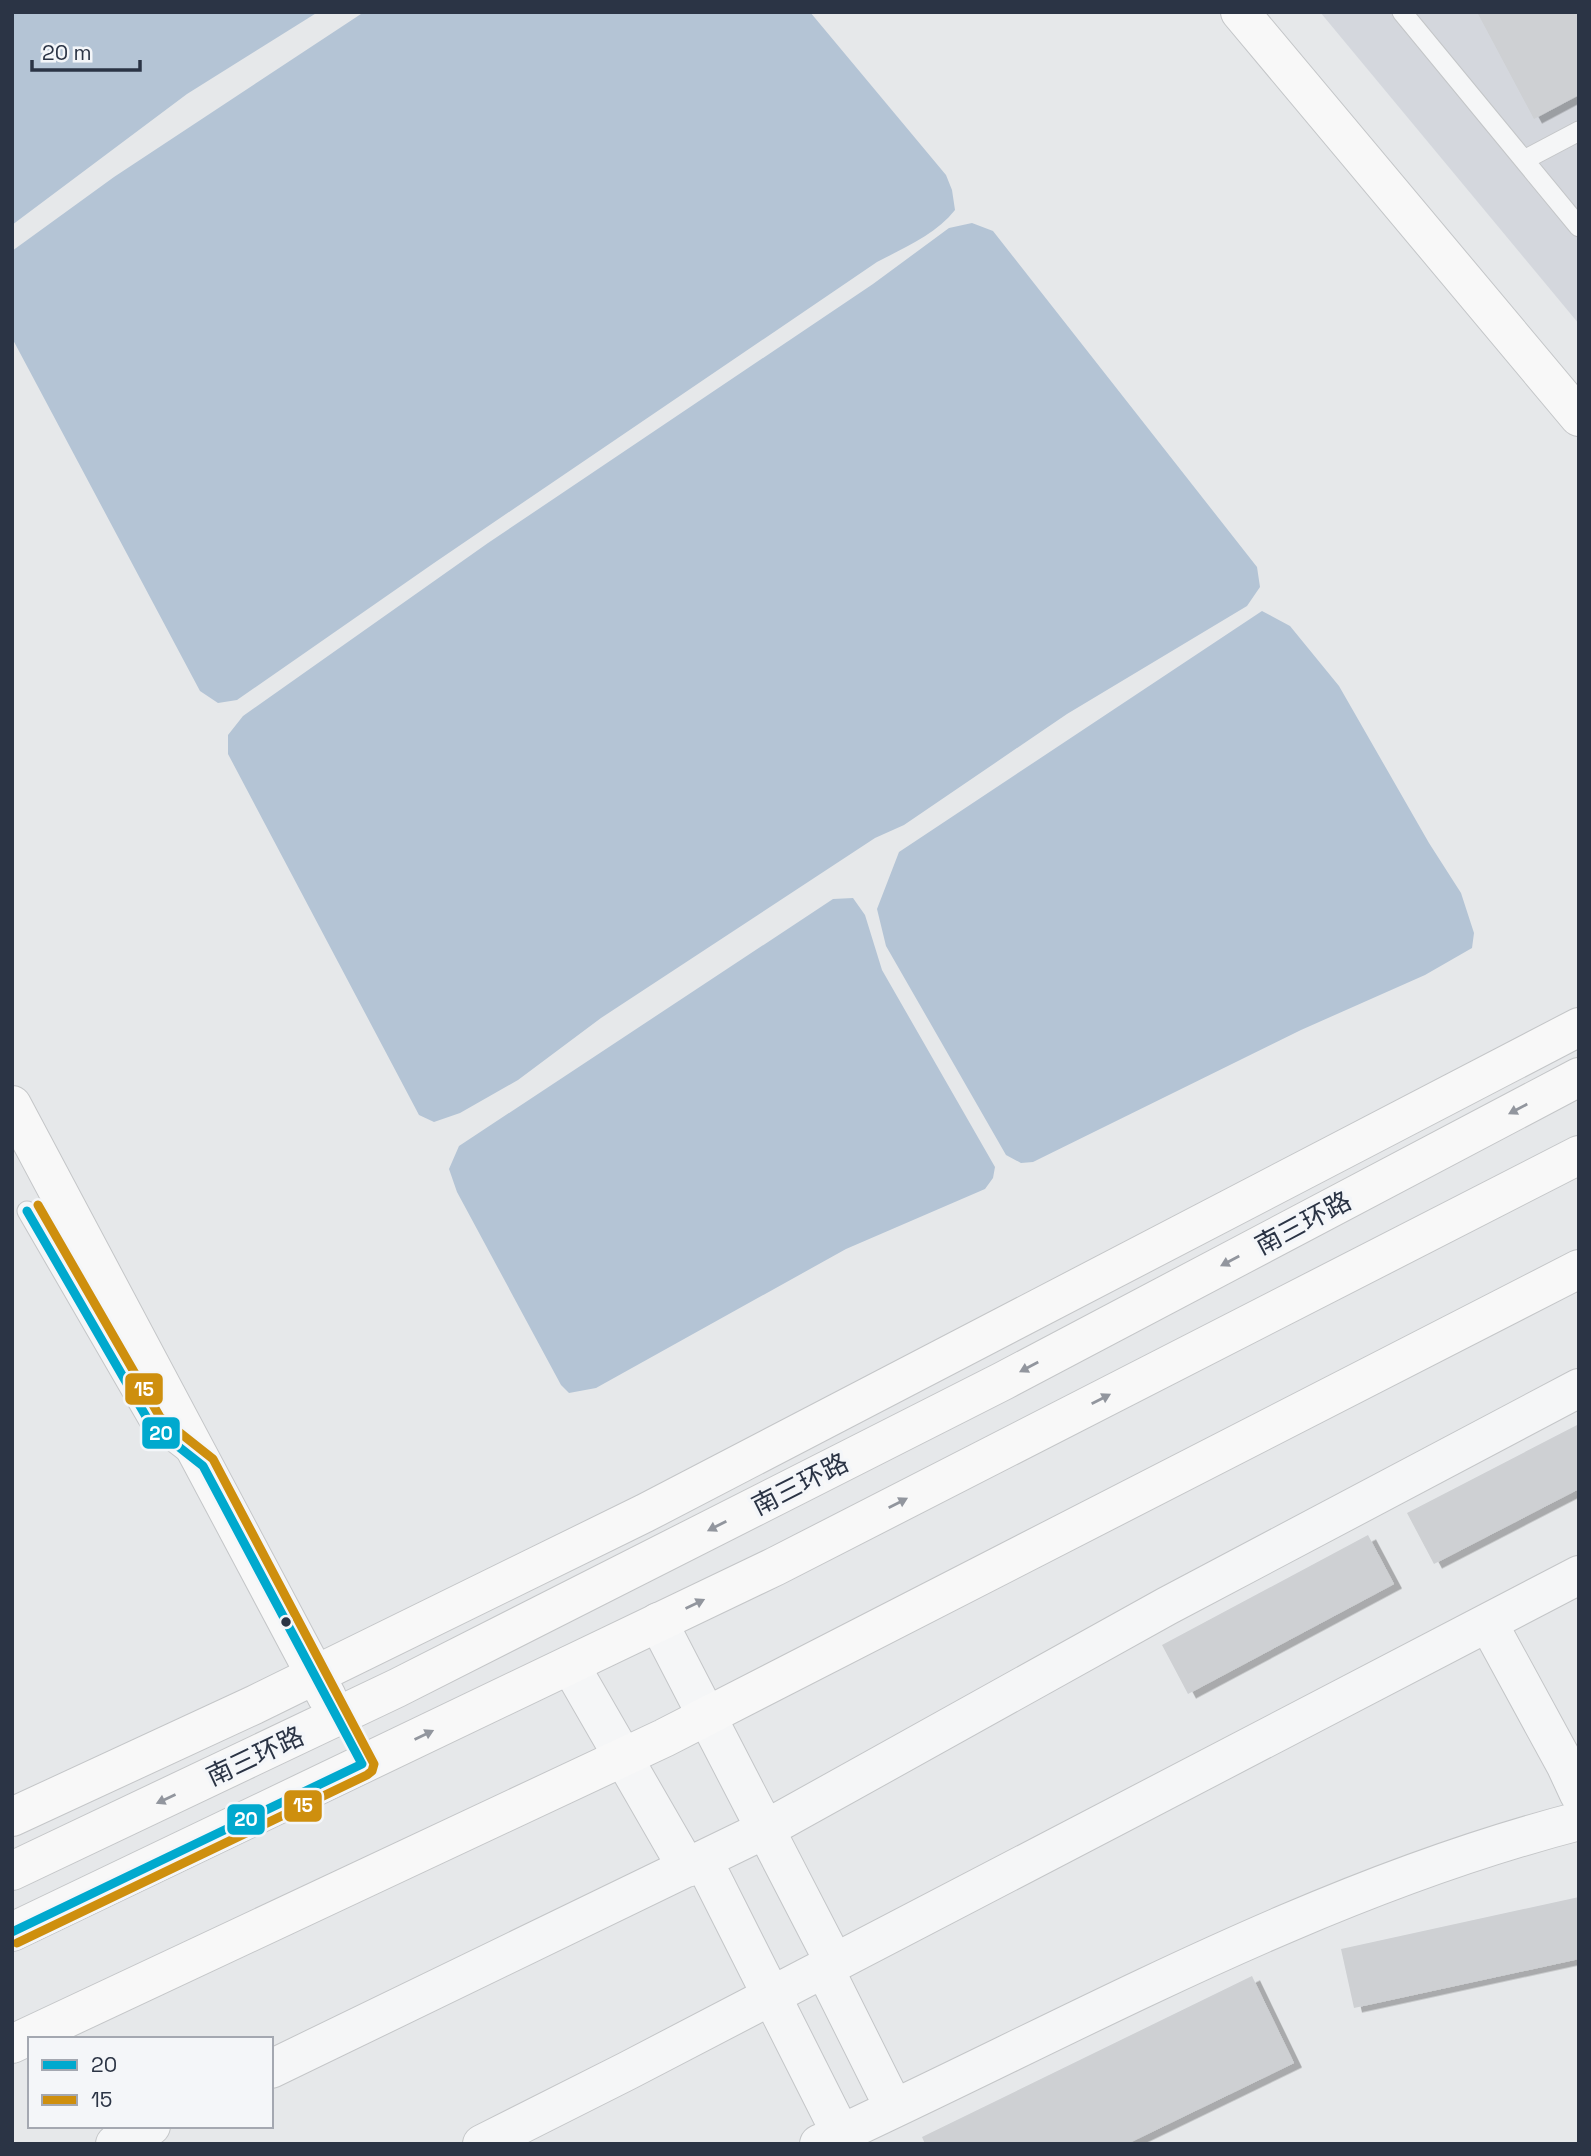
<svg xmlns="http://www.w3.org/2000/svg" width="1591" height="2156" font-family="'Space Grotesk','Noto Sans SC',sans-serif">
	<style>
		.built { fill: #d4d7dd }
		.water { fill: #b4c4d5 }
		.building { fill: #ced0d3; filter: url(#shadow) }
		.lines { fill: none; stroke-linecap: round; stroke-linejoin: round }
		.lane-casing { stroke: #c4c6c8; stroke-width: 21 }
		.street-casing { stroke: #c4c6c8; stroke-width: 40 }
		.secondary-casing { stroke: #c4c6c8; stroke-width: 40 }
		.lane { stroke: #f5f6f7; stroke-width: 19 }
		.street { stroke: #f5f6f7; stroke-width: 38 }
		.secondary { stroke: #f8f8f8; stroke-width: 38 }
		.bus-1-casing { stroke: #f4f6f9; stroke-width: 14 }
		.bus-2-casing { stroke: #f4f6f9; stroke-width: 14 }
		.bus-1 { stroke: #00a9ce; stroke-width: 9 }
		.bus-2 { stroke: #ce8f0e; stroke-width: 9 }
		.oneway { fill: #92969e }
		.bus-dot { fill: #2b3445; stroke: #f4f6f9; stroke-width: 2.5 }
		.labels { text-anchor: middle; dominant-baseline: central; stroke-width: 7; stroke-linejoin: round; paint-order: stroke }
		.street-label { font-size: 26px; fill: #2b3445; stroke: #f4f6f9 }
		.line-badge { stroke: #f4f6f9; stroke-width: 2.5 }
		.badge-label { font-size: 19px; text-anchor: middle; font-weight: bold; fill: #fff }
	</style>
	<defs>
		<filter id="shadow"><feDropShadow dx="8" dy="4.5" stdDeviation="0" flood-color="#0004"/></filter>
	</defs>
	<rect width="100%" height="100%" fill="#e6e8ea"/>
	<path class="built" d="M1320 12H1579V324Z"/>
	<path class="water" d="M12 12H318L187 94 12 225Z
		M364 12H810L946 175 952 190 955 210C936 234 904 248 877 262L434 563 237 700 218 703 200 691 12 338V251L114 177Z
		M972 223 993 231 1257 567 1260 587 1247 606 1067 714 904 825 875 838 601 1018 518 1080 460 1113 434 1122 419 1115 228 754V735L243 716 488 543 873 284 949 228Z
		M1262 611 1290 626 1339 686 1429 843 1461 893 1474 933 1472 948 1425 975 1301 1030 1033 1162 1021 1163 1006 1155 886 946 877 909 899 852Z
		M853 898 865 915 882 970 995 1167 993 1178 985 1189 846 1249 596 1388 569 1393 561 1385 457 1192 449 1169 459 1146 833 899Z"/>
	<path class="building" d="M1477 12H1579V95L1534 119Z
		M1579 1424V1489L1434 1564 1407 1513Z
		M1368 1535 1394 1584 1188 1694 1162 1645Z
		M1579 1897V1959L1354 2008 1341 1949Z
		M1252 1976 1294 2063 1127 2144H925L922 2137Z"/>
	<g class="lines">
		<g class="lane-casing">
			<path id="lane" d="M1402 12 1579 227
				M1524 160 1579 131
				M27 1211 151 1425 187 1453"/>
		</g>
		<g class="street-casing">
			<path id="street" d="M658 1622 834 1962
				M1488 1623 1566 1766 1579 1794
				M570 1665 687 1868
				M703 1860 841 2134
				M824 1968 894 2108
				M271 2069 766 1829 1167 1606 1579 1388
				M115 2144 151 2126
				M482 2144 627 2071 1579 1575
				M819 2144C1069 2029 1312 1890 1579 1821"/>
		</g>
		<g class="secondary-casing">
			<path id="secondary" d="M1240 12 1579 417
				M12 1105 327 1697
				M12 1817 254 1705 645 1513 1579 1027
				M12 1871 397 1688 1003 1381 1579 1077
				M12 1932 776 1566 1579 1155
				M12 2044 664 1738 1579 1269"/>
		</g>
		<use href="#lane" class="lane"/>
		<use href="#street" class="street"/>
		<use href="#secondary" class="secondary"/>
		<g class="bus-1-casing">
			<path id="bus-1" d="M12 1932 362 1764 203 1466 151 1425 27 1211"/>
		</g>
		<g class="bus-2-casing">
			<path id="bus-2" d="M17 1943 367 1775 372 1771 374 1764 213 1459 160 1417 38 1205"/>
		</g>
		<use href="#bus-1" class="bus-1"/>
		<use href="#bus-2" class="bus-2"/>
	</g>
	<defs><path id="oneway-solid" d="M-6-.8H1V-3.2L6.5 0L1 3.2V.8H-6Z" transform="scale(1.75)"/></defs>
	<g class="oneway">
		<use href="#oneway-solid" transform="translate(1518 1109) rotate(152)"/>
		<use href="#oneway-solid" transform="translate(1230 1261) rotate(152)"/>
		<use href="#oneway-solid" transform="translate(1029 1367) rotate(152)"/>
		<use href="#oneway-solid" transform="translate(1101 1399) rotate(-27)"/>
		<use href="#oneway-solid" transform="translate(898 1503) rotate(-27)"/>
		<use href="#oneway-solid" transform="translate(717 1526) rotate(153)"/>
		<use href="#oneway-solid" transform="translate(695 1604) rotate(-26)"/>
		<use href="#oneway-solid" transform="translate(424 1735) rotate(-26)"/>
		<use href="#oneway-solid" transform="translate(166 1799) rotate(155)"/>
	</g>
	<circle class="bus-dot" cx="286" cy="1622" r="6"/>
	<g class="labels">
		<g class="street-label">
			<text transform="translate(1303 1223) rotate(-28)">南三环路</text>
			<text transform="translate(800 1484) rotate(-27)">南三环路</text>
			<text transform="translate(255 1756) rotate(-25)">南三环路</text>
		</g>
	</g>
	<g class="line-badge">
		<rect x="124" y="1372" width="40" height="34" rx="7" fill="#ce8f0e"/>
		<rect x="141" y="1416" width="40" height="34" rx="7" fill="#00a9ce"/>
		<rect x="283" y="1789" width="40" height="34" rx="7" fill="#ce8f0e"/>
		<rect x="226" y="1803" width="40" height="33" rx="7" fill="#00a9ce"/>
	</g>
	<g class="badge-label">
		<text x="144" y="1396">15</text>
		<text x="161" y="1440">20</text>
		<text x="303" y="1812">15</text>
		<text x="246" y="1826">20</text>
	</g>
	<rect width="1591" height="2156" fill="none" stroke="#2b3445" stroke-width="28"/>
	<rect x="28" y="2037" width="245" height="91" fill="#f4f6f9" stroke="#a4a8b1" stroke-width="2"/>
	<rect x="42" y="2060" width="35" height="10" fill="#00a9ce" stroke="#a4a8b1" stroke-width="2"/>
	<text x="91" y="2072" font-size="21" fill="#2b3445">20</text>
	<rect x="42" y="2095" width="35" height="10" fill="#ce8f0e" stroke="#a4a8b1" stroke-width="2"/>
	<text x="91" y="2107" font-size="21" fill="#2b3445">15</text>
	<path d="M32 60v10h108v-10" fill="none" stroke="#2b3445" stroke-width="3.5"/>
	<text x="42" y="60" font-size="21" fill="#2b3445" stroke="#f4f6f9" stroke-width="5" paint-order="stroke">20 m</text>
</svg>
